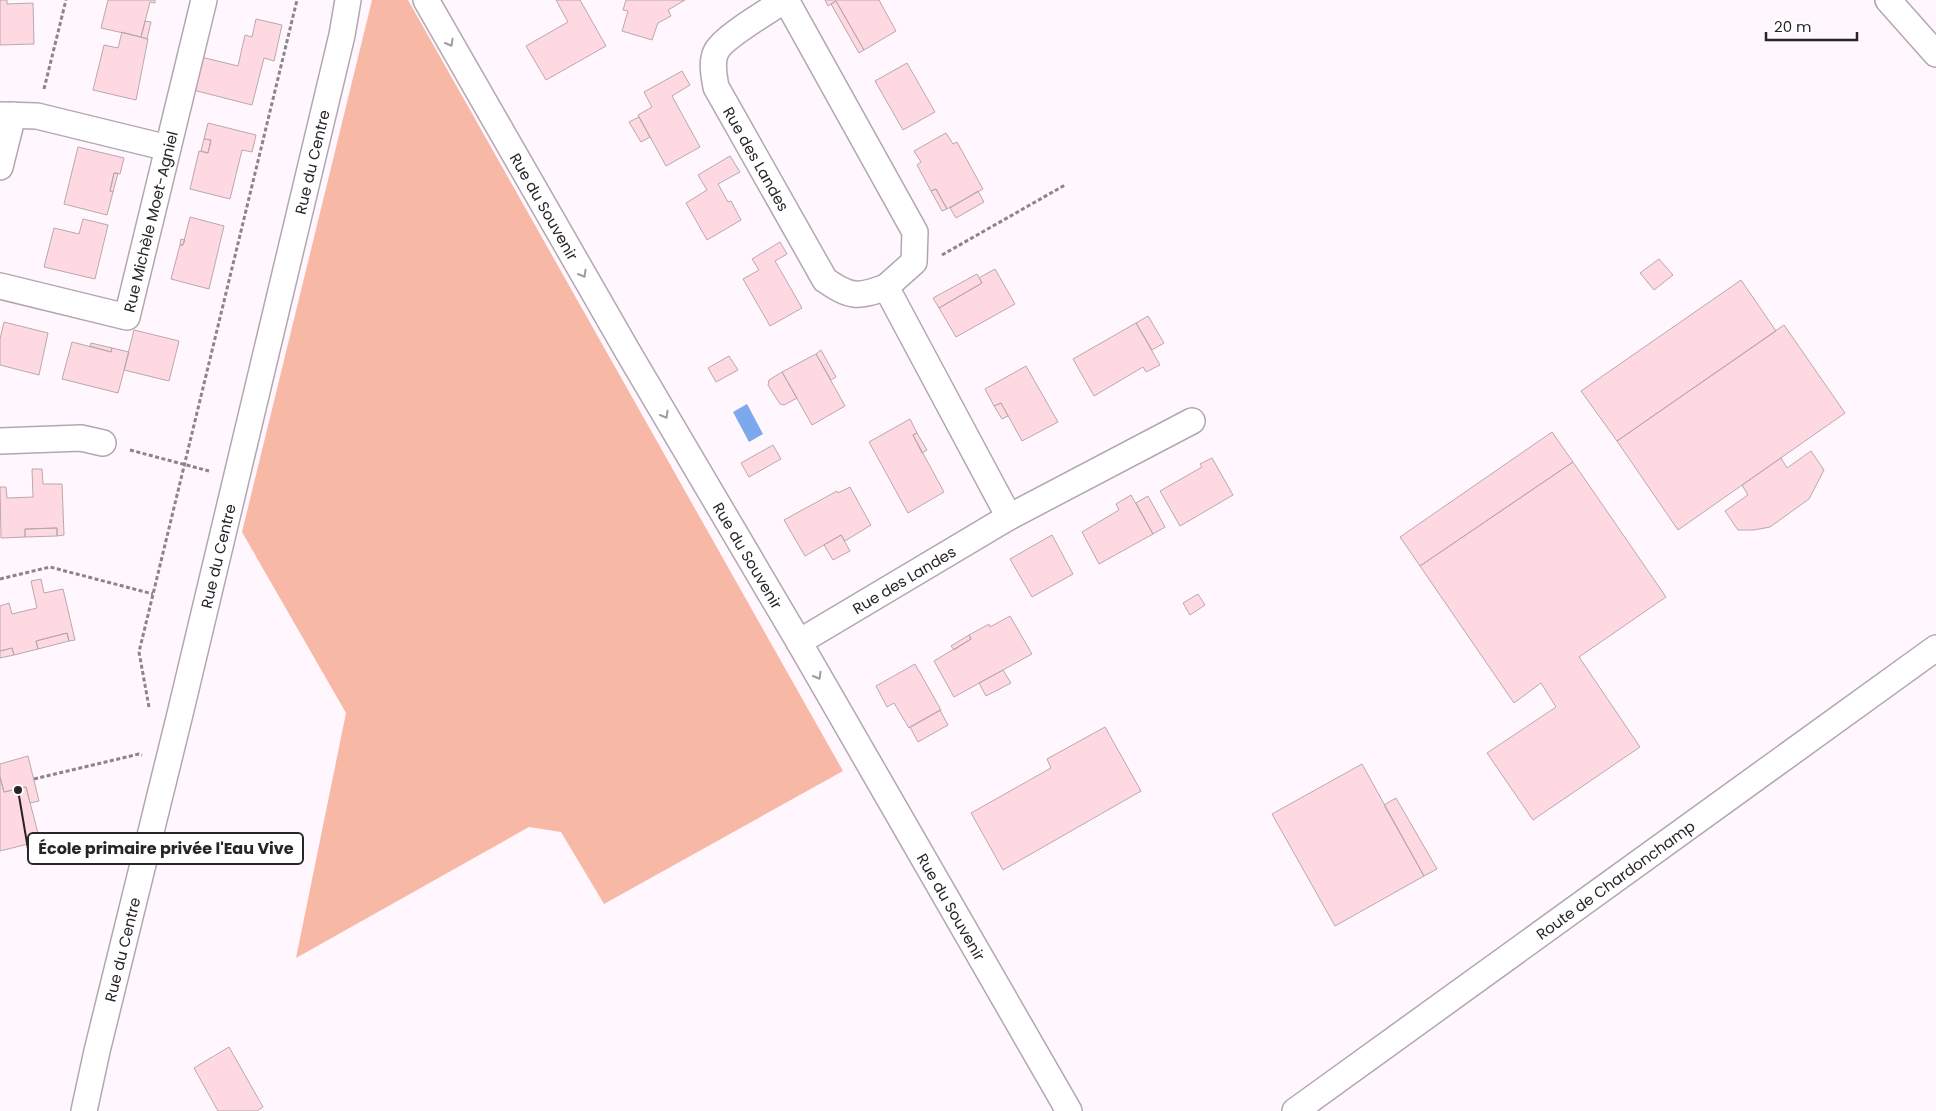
<svg xmlns="http://www.w3.org/2000/svg" width="1936" height="1111" font-family="Poppins,sans-serif">
	<style>
		.green { fill: #f7b9a5 }
		.water { fill: #7da9ec }
		.building { fill: #ffd9e1; stroke: #b8a9ac }
		.lines { fill: none; stroke-linecap: round; stroke-linejoin: round }
		.minor-casing { stroke: #b2a7b1; stroke-width: 28 }
		.path { stroke: #8b848a; stroke-width: 3; stroke-dasharray: 4 2.5; stroke-linecap: butt }
		.minor { stroke: #fff; stroke-width: 25 }
		.oneway { stroke: #9e9c9e }
		.labels { text-anchor: middle; dominant-baseline: central; stroke-width: 5; stroke-linejoin: round; paint-order: stroke }
		.street-label { font-size: 15px; fill: #282428; stroke: #fff }
		.leader { fill: none; stroke: #282428; stroke-width: 2 }
		.callout-dot { fill: #282428; stroke: #fff; stroke-width: 2 }
		.callout { fill: #fff; stroke: #282428; stroke-width: 2 }
		.callout-label { font-size: 16px; text-anchor: middle; font-weight: bold; fill: #282428 }
	</style>
	<rect width="100%" height="100%" fill="#fff6fe"/>
	<path class="green" d="M372 0H408L843 771 604 904 561 832 529 827 296 958 346 713 242 532Z"/>
	<path class="water" d="M747 404 763 434 749 442 733 412Z"/>
	<path class="building" d="M0 0H7V4L33 3 34 44 0 45Z
		M108 0H155V3L150 2 141 37 101 28Z
		M556 0H580L606 46 546 80 526 46 568 22Z
		M626 0H685L668 10 671 16 658 23 652 40 622 31 628 11 623 10Z
		M825 0H879L896 31 864 50 836 1 828 6Z
		M836 1 864 50 859 53 831 4Z
		M256 19 282 25 274 61 264 58 252 105 193 90 201 57 238 66 245 35 252 37Z
		M145 21 151 22 147 39 141 37Z
		M122 32 148 39 136 100 93 90 104 45 118 48Z
		M907 63 935 112 903 130 875 81Z
		M682 71 690 85 672 96 700 147 666 166 638 115 652 107 644 92Z
		M639 117 650 137 641 142 629 122Z
		M208 123 256 135 252 152 242 150 230 199 190 189 199 151 208 153 211 140 204 139Z
		M946 133 953 144 957 142 983 189 947 209 936 189 931 191 917 165 921 162 914 151Z
		M204 139 211 140 208 153 201 151Z
		M78 147 124 158 120 174 114 173 110 191 113 192 107 215 64 204Z
		M730 156 740 172 718 184 728 202 731 201 741 220 707 240 686 203 707 190 698 175Z
		M114 173H118L113 192 110 191Z
		M936 189 947 209 942 211 931 191Z
		M978 191 984 202 956 218 950 208Z
		M190 217 224 226 209 289 171 279 180 245H183Z
		M83 219 108 225 95 279 44 267 54 228 79 234Z
		M181 239 185 240 183 245H180Z
		M780 242 787 254 775 261 802 308 770 326 743 279 759 270 752 259Z
		M1659 259 1673 275 1654 290 1640 273Z
		M995 269 1015 304 956 337 939 308 982 283 979 278Z
		M977 274 982 283 939 308 933 298Z
		M1741 280 1776 331 1617 441 1581 391Z
		M1148 316 1164 343 1152 350 1136 323Z
		M4 322 48 333 39 375 0 365V339Z
		M1136 323 1160 365 1146 372 1143 367 1094 396 1073 359Z
		M1784 325 1845 413 1678 530 1617 441Z
		M134 330 179 341 169 381 124 370Z
		M72 342 111 352 112 348 129 352 118 393 62 379Z
		M91 343 112 348 111 352 90 346Z
		M821 350 836 377 831 380 816 354Z
		M816 354 845 406 812 425 782 372Z
		M729 356 738 370 716 382 708 368Z
		M1026 366 1058 422 1022 441 1001 403 994 406 985 389Z
		M782 372 797 398 784 405 780 404 768 385 769 380Z
		M1001 403 1008 416 1002 419 994 406Z
		M910 419 917 433 913 435 944 492 908 513 869 442Z
		M1552 432 1573 462 1420 566 1400 537Z
		M917 433 927 450 922 453 913 435Z
		M773 445 781 459 749 477 741 463Z
		M1811 451 1824 470 1809 499 1770 527 1754 530H1738L1725 511 1748 495 1742 485 1781 458 1787 468Z
		M1212 458 1233 495 1180 526 1160 491 1202 467 1200 464Z
		M1573 462 1666 597 1579 657 1640 747 1533 820 1487 753 1556 707 1541 683 1514 703 1420 566Z
		M32 469H42L43 484H62L64 535 57 536V528L25 529V537L1 538 0 487H6L7 498 33 497Z
		M850 487 871 525 845 541 841 535 805 556 784 520 837 491 838 493Z
		M1131 495 1153 534 1099 564 1082 532 1119 510 1116 504Z
		M1148 496 1165 527 1153 534 1136 503Z
		M57 528V536L25 537V529Z
		M841 535 850 551 833 560 824 545Z
		M1052 535 1073 574 1032 597 1010 559Z
		M41 579 44 593 63 589 75 640 69 641 67 633 36 641 38 649 14 655 12 648 0 651V606L9 603 12 614 37 608 31 581Z
		M1198 594 1205 605 1190 615 1183 603Z
		M1010 616 1032 654 954 697 934 661 971 639 969 635 989 624 990 627Z
		M67 633 69 641 38 649 36 641Z
		M969 635 971 639 954 650 951 646Z
		M12 648 14 655 0 658V651Z
		M915 664 941 710 909 728 894 703 887 707 876 686Z
		M1003 670 1011 683 986 696 979 683Z
		M940 710 948 725 918 742 910 727Z
		M1105 727 1141 791 1003 870 971 813 1051 768 1047 759Z
		M28 756 39 801 30 803 26 787 4 792 0 777V764Z
		M1362 764 1424 876 1335 926 1272 814Z
		M0 777 4 792 26 787 40 841 0 851Z
		M1396 798 1437 869 1424 876 1384 805Z
		M229 1047 263 1107 257 1111H218L194 1068Z"/>
	<g class="lines">
		<g class="minor-casing">
			<g id="minor">
				<path id="s1" d="M426 0 628 352 799 642 1069 1111"/>
				<path id="s2" d="M785 0C770 10 722 38 716 52 711 62 714 76 716 87L825 280C850 297 857 298 886 287"/>
				<path d="M786 0 915 232 914 262 886 287 1009 517"/>
				<path d="M1888 0 1936 54"/>
				<path d="M0 115 37 116 168 148"/>
				<path d="M0 167 13 115"/>
				<path id="s3" d="M0 286 127 317 204 0"/>
				<path d="M0 441 81 438 103 443"/>
				<path id="s4" d="M799 642 1009 517 1192 421"/>
				<path id="s5" d="M84 1111 97 1051 180 714 342 35 348 0"/>
				<path id="s6" d="M1295 1111 1936 648"/>
			</g>
		</g>
		<path class="path" d="M44 89 66 0
			M942 255 1065 185
			M130 450 209 471
			M0 579 50 567 153 594
			M149 707 139 652 297 0
			M34 779 139 754 142 755"/>
		<use href="#minor" class="minor"/>
	</g>
	<defs><path id="oneway-chevron" d="M-2-3.5L2.5 0L-2 3.5" fill="none" stroke-width="1.6" stroke-linecap="round" stroke-linejoin="round" transform="scale(1.25)"/></defs>
	<g class="oneway">
		<use href="#oneway-chevron" transform="translate(450 43) rotate(60)"/>
		<use href="#oneway-chevron" transform="translate(583 274) rotate(60)"/>
		<use href="#oneway-chevron" transform="translate(665 415) rotate(60)"/>
		<use href="#oneway-chevron" transform="translate(818 676) rotate(60)"/>
	</g>
	<g class="labels">
		<g class="street-label">
			<text stroke="none"><textPath href="#s2" startOffset="205">Rue des Landes</textPath></text>
			<text stroke="none"><textPath href="#s5" startOffset="976">Rue du Centre</textPath></text>
			<text stroke="none"><textPath href="#s1" startOffset="238">Rue du Souvenir</textPath></text>
			<text stroke="none"><textPath href="#s3" startOffset="229">Rue Michèle Moet-Agniel</textPath></text>
			<text stroke="none"><textPath href="#s5" startOffset="571">Rue du Centre</textPath></text>
			<text stroke="none"><textPath href="#s1" startOffset="642">Rue du Souvenir</textPath></text>
			<text stroke="none"><textPath href="#s4" startOffset="122">Rue des Landes</textPath></text>
			<text stroke="none"><textPath href="#s6" startOffset="395">Route de Chardonchamp</textPath></text>
			<text stroke="none"><textPath href="#s1" startOffset="1048">Rue du Souvenir</textPath></text>
			<text stroke="none"><textPath href="#s5" startOffset="166">Rue du Centre</textPath></text>
		</g>
	</g>
	<path class="leader" d="M18 790L28 849"/>
	<circle class="callout-dot" cx="18" cy="790" r="5"/>
	<rect class="callout" x="28" y="833" width="275" height="31" rx="5"/>
	<g class="callout-label">
		<text x="166" y="854">École primaire privée l'Eau Vive</text>
	</g>
	<path d="M1766 32v8h91v-8" fill="none" stroke="#282428" stroke-width="2.5"/>
	<text x="1774" y="32" font-size="15" fill="#282428" stroke="#ffffff" stroke-width="4" paint-order="stroke">20 m</text>
</svg>
